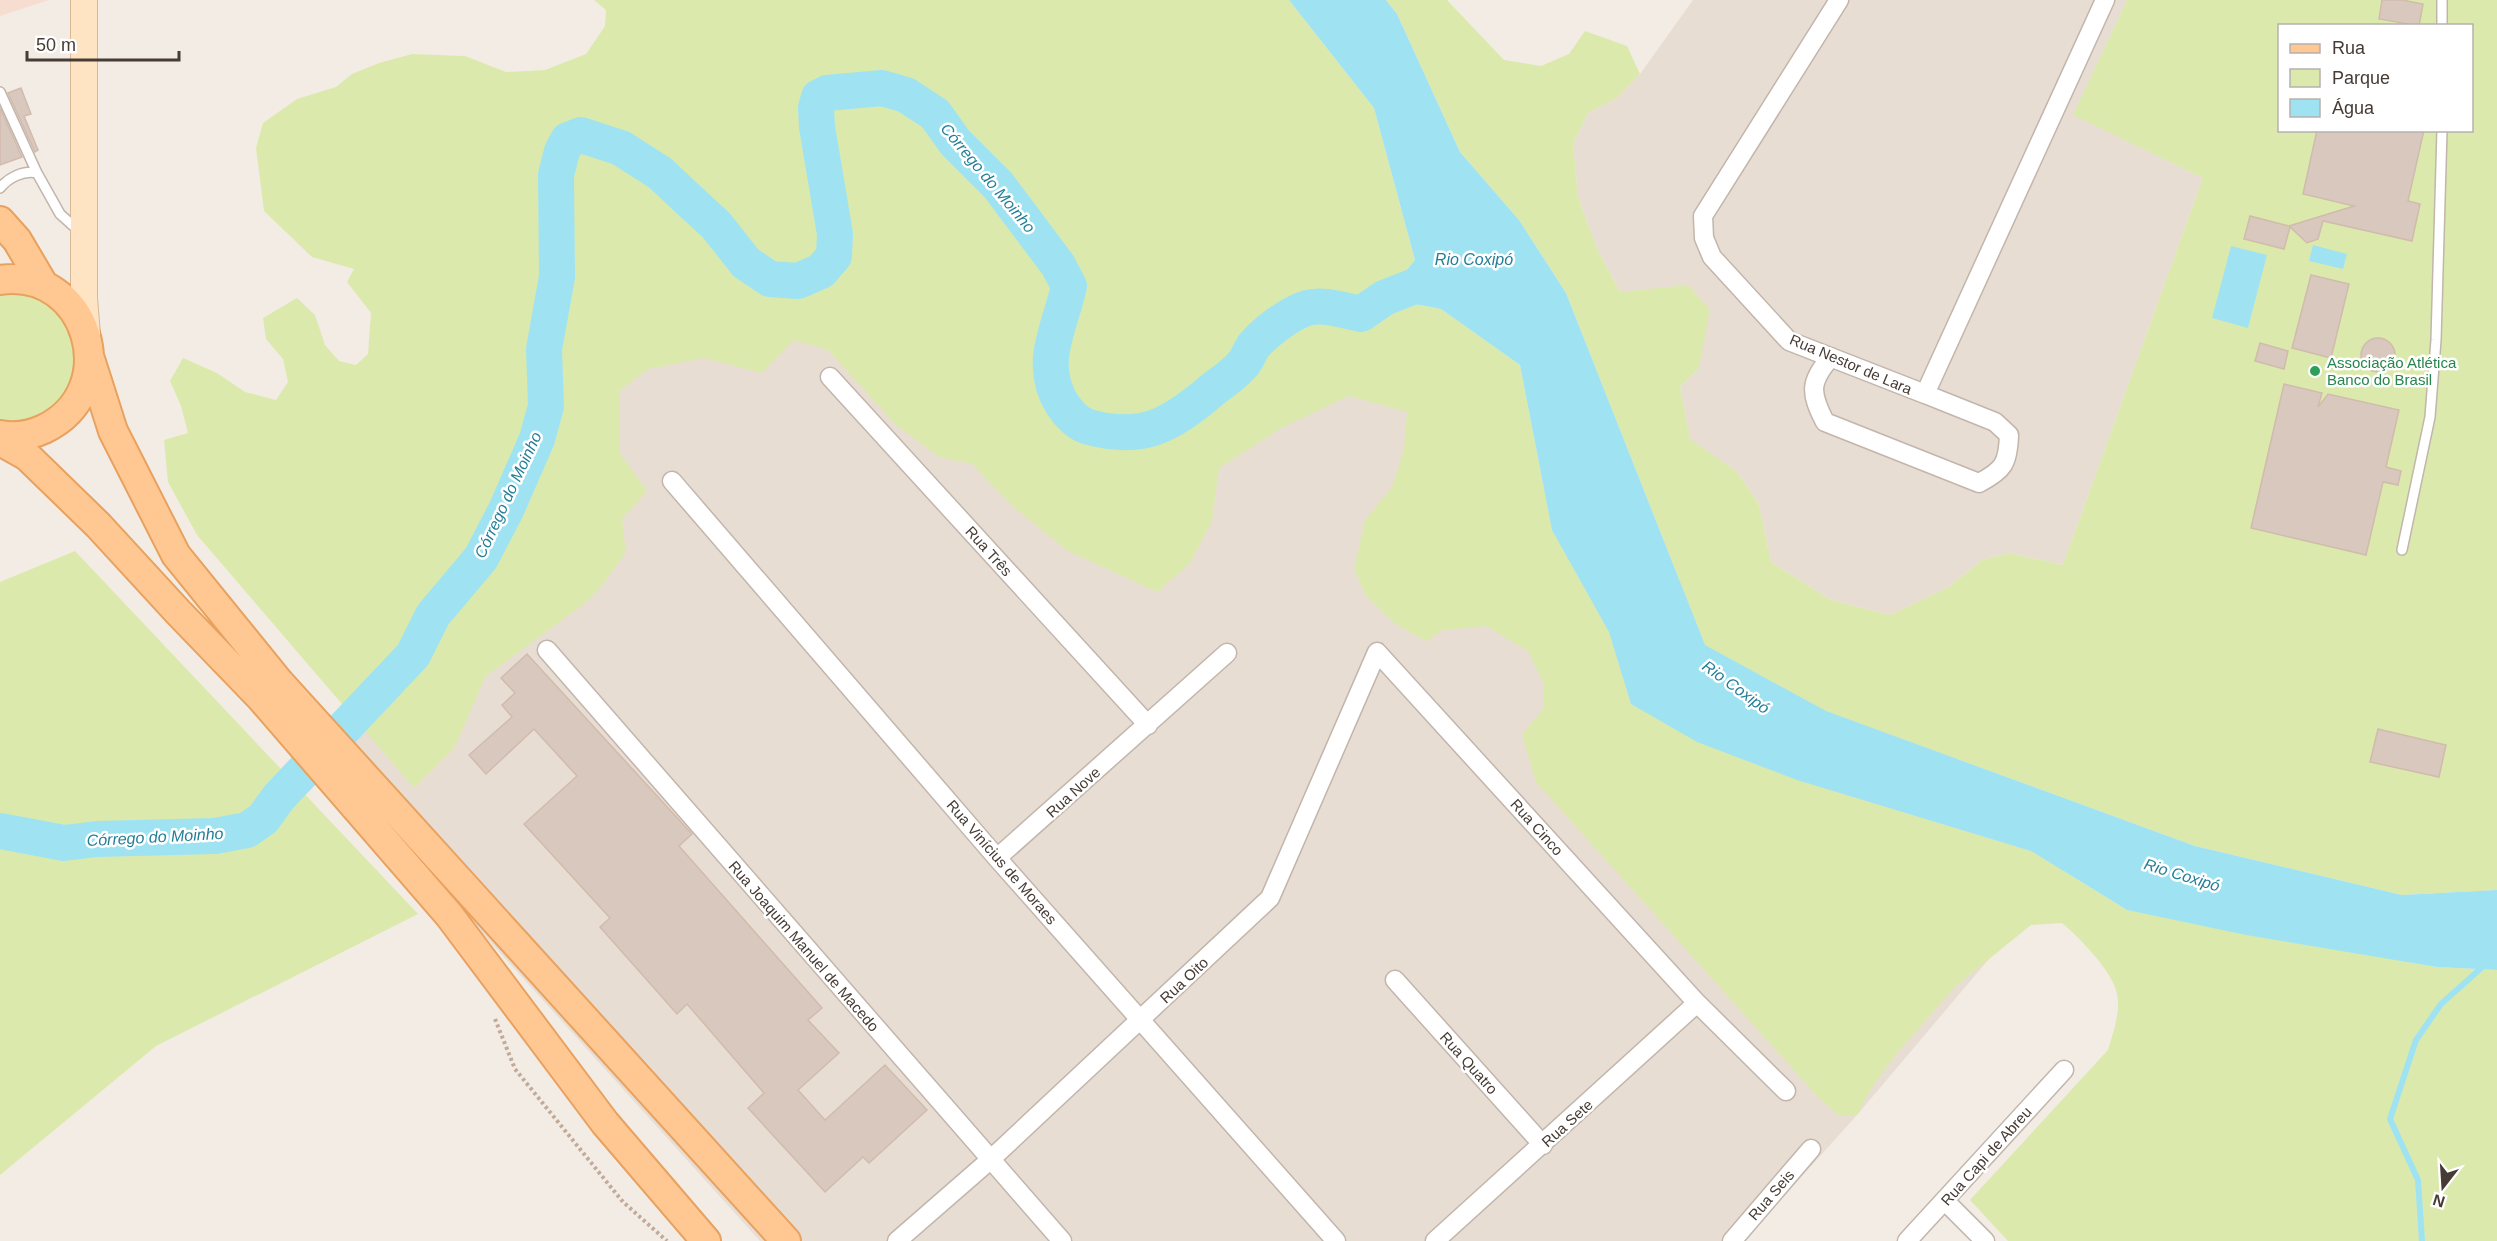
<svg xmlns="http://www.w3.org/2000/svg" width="2497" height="1241" font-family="Helvetica,sans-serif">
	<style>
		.residential { fill: #e8ddd3 }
		.commercial { fill: #f7ddcf }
		.green { fill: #dbeaac; fill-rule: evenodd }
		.water { fill: #9fe3f3 }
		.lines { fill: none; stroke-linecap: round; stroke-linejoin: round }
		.stream { stroke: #9fe3f3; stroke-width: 6 }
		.river { stroke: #9fe3f3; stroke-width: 36 }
		.building { fill: #d9c8bd; stroke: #d1bbad; stroke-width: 1.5 }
		.lane-casing { stroke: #c2b5ab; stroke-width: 12 }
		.street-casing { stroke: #c2b5ab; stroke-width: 21 }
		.secondary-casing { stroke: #d9b895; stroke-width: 28 }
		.primary-casing { stroke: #e8a15e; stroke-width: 32 }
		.path { stroke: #c2aa98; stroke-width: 4; stroke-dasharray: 3 3; stroke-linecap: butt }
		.lane { stroke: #fff; stroke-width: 9 }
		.street { stroke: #fff; stroke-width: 18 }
		.secondary { stroke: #ffe4c4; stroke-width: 26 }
		.primary { stroke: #ffc893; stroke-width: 28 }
		.leisure-dot { fill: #2e9e5b; stroke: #fff; stroke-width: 2 }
		.labels { text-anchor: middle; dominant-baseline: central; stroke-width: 5; stroke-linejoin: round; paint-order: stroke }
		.leisure-label { font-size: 15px; fill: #27864d; stroke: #fff; text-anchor: start }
		.street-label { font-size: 15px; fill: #463b35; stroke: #fff }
		.water-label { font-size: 16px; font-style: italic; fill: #247f96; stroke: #fff }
	</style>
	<rect width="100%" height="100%" fill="#f3ece5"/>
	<path class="residential" d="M1693 0H2127L2074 115 2203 178 2063 565 2009 553 1982 560 1949 587 1890 615 1831 600 1771 562 1759 504 1737 472 1690 440 1680 387 1699 368 1642 291 1620 292 1597 249 1578 197 1573 144 1588 113 1617 98 1640 74Z
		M1291 316 1619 543 2088 842 1857 1115 1744 1241H760L321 754 362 709 544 349Z"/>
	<path class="commercial" d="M0 0H49L0 16Z"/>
	<path class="green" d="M594 0H1289L1374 108 1415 260 1384 298 1441 309 1520 365 1552 530 1609 632 1631 704 1797 780 2031 851 2127 910 2437 967 2497 970V1241H2008L1970 1200 2108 1050C2113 1033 2121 1011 2117 994 2114 973 2078 936 2062 923L2031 925 1957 985 1897 1053 1871 1089 1857 1115 1839 1116 1818 1097 1536 782 1522 735 1543 709V682L1528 651 1486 626 1443 630 1426 641 1394 623 1365 595 1354 569 1365 520 1392 487 1404 450 1407 412 1349 396 1283 427 1219 468 1212 521 1190 563 1157 592 1068 551 1016 509 972 464 939 457 896 425 828 350 794 340 762 373 704 358 648 369 619 391V452L647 491 622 519 626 552 603 584 585 603 485 677 455 747 414 788 197 535 168 482 164 440 188 433 181 406 170 381 183 358 217 373 245 392 276 400 288 382 283 359 266 339 263 318 297 298 315 315 325 345 339 361 356 365 368 354 371 313 347 282 354 269 312 257 264 211 256 148 263 123 297 99 336 87 352 74 379 63 412 54 465 56 506 72 545 70 586 54 605 26 606 10Z
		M1386 0H1447L1504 60 1541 66 1569 54 1585 31 1627 46 1640 74 1617 98 1588 113 1573 144 1578 197 1597 249 1620 292 1688 285 1710 310 1699 368 1680 387 1690 439 1737 472 1759 504 1771 562 1831 600 1890 615 1949 587 1982 560 2009 553 2063 565 2203 178 2073 115 2127 0H2497V890L2402 895 2195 846 1826 711 1705 645 1566 293 1519 220 1460 152 1397 14ZM2280 26H2472V130H2280Z
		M15 286 57 306 79 347 71 392 36 423 0 427V287Z
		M75 551 418 914 156 1046 0 1175V582Z"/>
	<path class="water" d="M1289 0H1386L1397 14 1460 152 1519 220 1566 293 1705 645 1826 711 2195 846 2402 895 2497 890V970L2437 967 2246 935 2127 910 2031 851 1797 780 1697 742 1631 704 1609 632 1552 530 1520 365 1441 309 1384 298 1415 260 1374 108Z
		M2313 245 2347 254 2343 269 2309 261Z
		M2231 246 2267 255 2248 328 2212 318Z"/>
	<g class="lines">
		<path class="stream" d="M2422 1241 2418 1180 2390 1119 2416 1040 2441 1004 2497 954"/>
		<path class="river" d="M0 831 64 843 97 839 215 836 247 830 263 819 279 797 413 655 433 615 481 558 506 510 537 439 546 406 544 349 557 277 556 175 562 151 568 140 581 135 621 148 660 173 691 202 716 225 746 263 770 279 798 281 821 271 834 256 835 234 817 127 816 108 819 97 827 93 882 88 906 95 935 114 955 142 998 185 1058 265 1069 286C1060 328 1037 363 1062 404 1068 413 1078 424 1089 427 1143 442 1171 425 1212 390 1222 382 1235 374 1243 364 1248 358 1250 350 1255 344 1268 330 1289 314 1307 308 1322 303 1345 311 1361 314L1384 298 1430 280"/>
	</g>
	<path class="building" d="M2382 0H2402L2423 4 2419 26 2379 19Z
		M21 88 31 114 24 116 38 150 35 152 8 93Z
		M0 108 22 157 0 165Z
		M2317 130H2424L2408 201 2420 204 2412 241 2323 221 2318 239 2307 243 2290 227 2284 249 2244 239 2250 216 2289 226 2354 206 2303 194Z
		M2311 275 2349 284 2331 358 2292 348Z
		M2361 355a17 17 0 1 1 34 0a17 17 0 1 1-34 0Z
		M2260 343 2288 351 2284 369 2255 361Z
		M2284 384 2322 393 2318 407 2328 394 2399 410 2386 467 2401 471 2398 485 2383 482 2366 555 2251 528Z
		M527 654 692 834 679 846 822 1008 808 1020 839 1053 798 1090 825 1120 885 1065 927 1110 869 1163 863 1157 825 1192 748 1108 764 1093 687 1004 677 1014 600 927 610 918 524 824 577 776 534 729 486 774 469 755 512 717 502 705 515 693 501 678Z
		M2378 729 2446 745 2439 777 2370 762Z"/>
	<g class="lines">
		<g class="lane-casing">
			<path id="lane" d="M2442 26V0
				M0 92 37 173
				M0 188C8 178 23 170 37 173L60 214 80 232
				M2402 550 2430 417 2436 340 2442 130"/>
		</g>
		<g class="street-casing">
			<path id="street" d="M1839 0 1703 216 1704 238 1712 257 1789 341 1925 394 2105 0
				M1831 357C1809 382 1810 393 1825 422L1979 483C2004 470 2008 463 2009 435L1995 422 1925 394
				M830 377 1148 725
				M672 481 997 858 1336 1241
				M547 650 1062 1241
				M997 858 1227 653
				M1395 980 1543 1145
				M1945 1201 1985 1241
				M897 1241 990 1160 1270 898 1377 652 1697 1003 1786 1091
				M1435 1241 1697 1003
				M1732 1241 1811 1149
				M1907 1241 2064 1070"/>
		</g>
		<g class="secondary-casing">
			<path id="secondary" d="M84 0V298L87 335"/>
		</g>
		<g class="primary-casing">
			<path id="primary" d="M0 221 17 240 43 284
				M0 280C88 267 125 390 44 429 31 435 15 438 0 435
				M90 359 113 431 176 555 279 682 786 1241
				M0 441 27 456 98 525 178 612 261 698 449 915 605 1123 706 1241"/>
		</g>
		<path class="path" d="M495 1019 515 1069 623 1202 667 1241"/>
		<use href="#lane" class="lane"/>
		<use href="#street" class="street"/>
		<use href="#secondary" class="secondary"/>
		<use href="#primary" class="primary"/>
	</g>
	<circle class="leisure-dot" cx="2315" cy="371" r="6"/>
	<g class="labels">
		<g class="leisure-label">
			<text x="2327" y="362">Associação Atlética<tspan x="2327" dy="17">Banco do Brasil</tspan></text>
		</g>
		<g class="street-label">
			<text transform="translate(1851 364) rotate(23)">Rua Nestor de Lara</text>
			<text transform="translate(989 551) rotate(48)">Rua Três</text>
			<text transform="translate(1073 792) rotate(-42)">Rua Nove</text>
			<text transform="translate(1537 827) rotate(48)">Rua Cinco</text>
			<text transform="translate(1002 862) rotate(49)">Rua Vinícius de Moraes</text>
			<text transform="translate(804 946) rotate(49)">Rua Joaquim Manuel de Macedo</text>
			<text transform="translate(1184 980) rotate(-43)">Rua Oito</text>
			<text transform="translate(1469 1063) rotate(48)">Rua Quatro</text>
			<text transform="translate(1567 1123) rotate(-42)">Rua Sete</text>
			<text transform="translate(1986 1156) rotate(-48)">Rua Capi de Abreu</text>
			<text transform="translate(1771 1195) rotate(-49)">Rua Seis</text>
		</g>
		<g class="water-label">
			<text transform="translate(988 178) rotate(50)">Córrego do Moinho</text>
			<text x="1474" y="259">Rio Coxipó</text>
			<text transform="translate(508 495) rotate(-65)">Córrego do Moinho</text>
			<text transform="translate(1736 687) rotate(36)">Rio Coxipó</text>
			<text transform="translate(155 837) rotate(-3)">Córrego do Moinho</text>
			<text transform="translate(2182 875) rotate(17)">Rio Coxipó</text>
		</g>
	</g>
	<rect x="2278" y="24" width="195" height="108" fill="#ffffff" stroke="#b5b1ae" stroke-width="1.5"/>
	<rect x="2290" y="44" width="30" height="9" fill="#ffc893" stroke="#b5b1ae" stroke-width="1.5"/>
	<text x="2332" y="54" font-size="18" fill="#463b35">Rua</text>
	<rect x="2290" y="69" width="30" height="18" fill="#dbeaac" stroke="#b5b1ae" stroke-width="1.5"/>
	<text x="2332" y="84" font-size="18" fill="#463b35">Parque</text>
	<rect x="2290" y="99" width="30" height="18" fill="#9fe3f3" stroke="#b5b1ae" stroke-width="1.5"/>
	<text x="2332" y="114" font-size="18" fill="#463b35">Água</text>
	<g transform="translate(2443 1187) rotate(197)" stroke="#ffffff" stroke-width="4.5" paint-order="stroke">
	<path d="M0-4.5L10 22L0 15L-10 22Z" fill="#463b35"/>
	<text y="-9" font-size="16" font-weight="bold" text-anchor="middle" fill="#463b35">N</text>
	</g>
	<path d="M27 51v9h152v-9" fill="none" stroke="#463b35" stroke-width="3"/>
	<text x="36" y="51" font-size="18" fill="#463b35" stroke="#ffffff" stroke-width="4.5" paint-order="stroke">50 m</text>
</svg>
